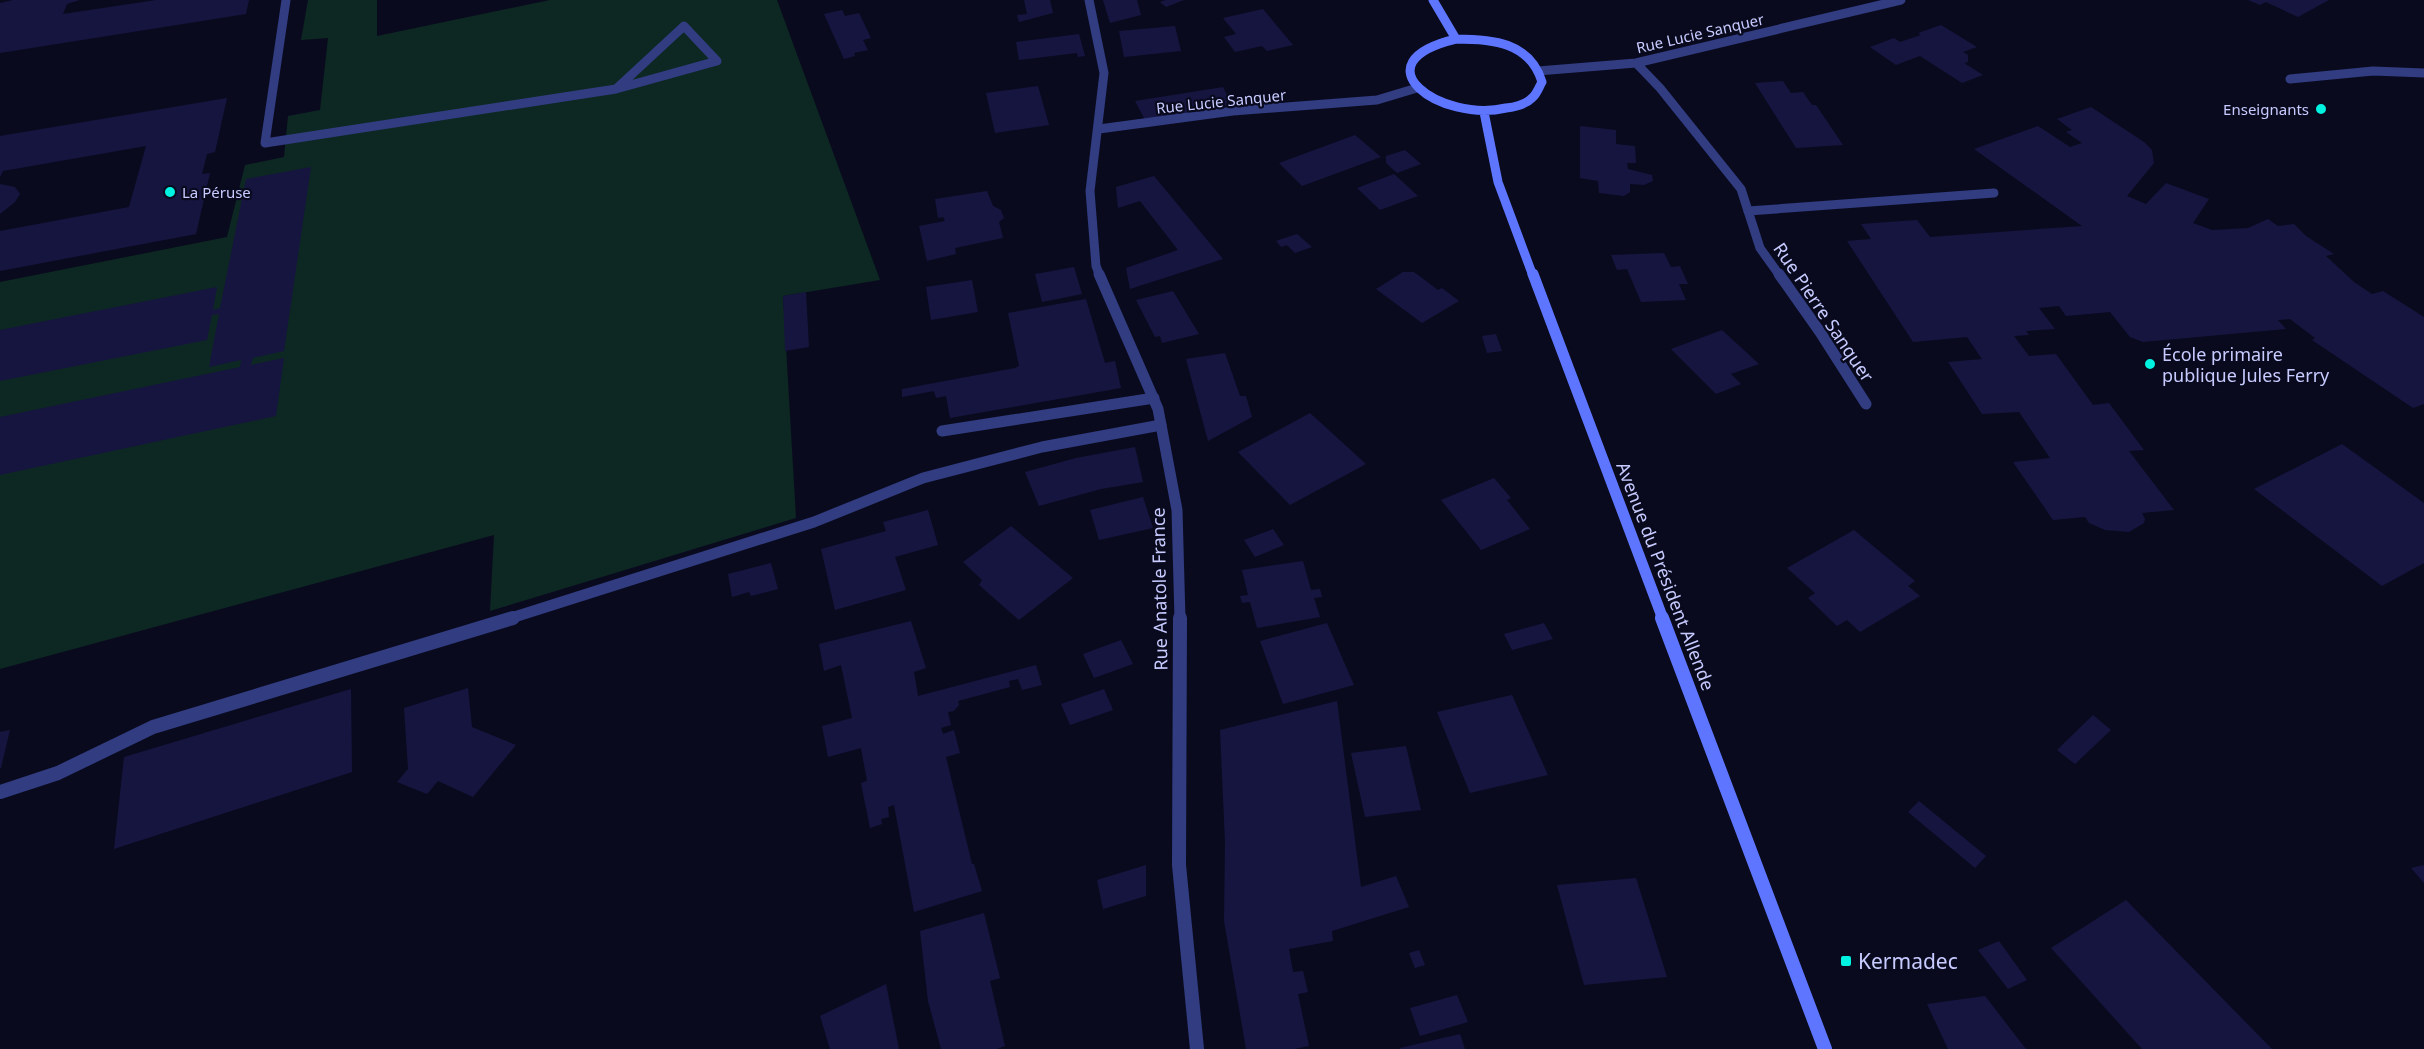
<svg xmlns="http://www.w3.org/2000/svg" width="2424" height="1049" font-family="'Noto Sans',sans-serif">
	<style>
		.green { fill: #0d2823 }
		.building { fill: #161540 }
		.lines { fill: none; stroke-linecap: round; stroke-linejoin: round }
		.service-far2 { stroke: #313c81; stroke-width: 9 }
		.service-far1 { stroke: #313c81; stroke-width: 11 }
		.service { stroke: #313c81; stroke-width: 14 }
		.pedestrian { stroke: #313c81; stroke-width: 9 }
		.minor-far2 { stroke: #313c81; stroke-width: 9 }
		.minor-far1 { stroke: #313c81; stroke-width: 11 }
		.minor { stroke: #313c81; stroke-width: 14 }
		.secondary-far2 { stroke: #5e76ff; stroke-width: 9 }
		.secondary-far1 { stroke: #5e76ff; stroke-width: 11 }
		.secondary { stroke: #5e76ff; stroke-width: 14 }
		.poi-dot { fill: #00f2e0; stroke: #0a0a1e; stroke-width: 2 }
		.labels { text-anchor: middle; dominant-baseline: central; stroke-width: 4.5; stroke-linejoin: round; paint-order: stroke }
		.far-street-label { font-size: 15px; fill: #c7cbff; stroke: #0a0a1e }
		.far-poi-label { font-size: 15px; fill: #c7cbff; stroke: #0a0a1e; text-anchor: end }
		.street-label { font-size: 18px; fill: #c7cbff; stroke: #0a0a1e }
		.poi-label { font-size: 18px; fill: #c7cbff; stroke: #0a0a1e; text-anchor: start }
		.near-poi-label { font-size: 21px; fill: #c7cbff; stroke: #0a0a1e; text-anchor: start }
	</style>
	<rect width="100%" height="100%" fill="#0a0a1e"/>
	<path class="green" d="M308 0H377V36L550 0H777L880 280 783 296 796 518 490 611 494 535 0 669V282L227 237 245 165 284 157 288 116 320 110 328 38 301 40Z"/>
	<path class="building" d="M13 0H80L67 4 63 14 156 0H249L246 14 0 53V3Z
		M1024 0H1050L1053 13 1019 22 1017 15 1027 14Z
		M1103 0H1137L1141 15 1110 23Z
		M1166 0H1184L1166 7 1160 2Z
		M2248 0H2329L2298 17 2266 2 2260 5Z
		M1263 9 1293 45 1267 51 1262 46 1235 52 1224 37 1236 34 1223 18Z
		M842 10 845 16 859 13 871 38 863 40 868 50 854 53 855 56 844 59 824 14Z
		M1941 25 1977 47 1963 52 1968 55V62L1964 63 1983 75 1962 83 1920 56 1896 65 1870 47 1894 38 1900 42 1921 35 1918 33Z
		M1175 26 1181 51 1124 57 1119 31Z
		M1079 34 1085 56 1078 57 1077 53 1019 60 1016 42Z
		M1783 81 1791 93 1803 92 1812 105H1816L1843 145 1796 148 1755 83Z
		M1038 86 1049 125 995 133 986 93Z
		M1223 87 1232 105 1145 120 1135 101Z
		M227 98 215 152 207 154 202 174 210 173 196 234 0 271V231L129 207 146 146 3 171 0 177V136Z
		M2091 107 2144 142 2152 150 2154 163 2127 196 2146 204 2166 183 2209 199 2193 223 2212 230 2248 228 2268 219 2278 226 2294 224 2306 236 2334 254 2326 256 2354 282 2372 294 2383 291 2424 317V404L2413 408 2312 340 2315 338 2290 319 2278 320 2286 329 2143 342 2130 337 2110 312 2066 316 2059 306 2039 308 2055 329 2026 331 2029 335 2014 336 2029 356 2056 354 2093 405 2109 403 2144 450 2129 451 2174 510 2142 513 2145 519 2144 523 2129 532 2105 530 2089 523 2085 517 2053 520 2013 462 2050 458 2019 412 1982 414 1948 362 1982 359 1967 337 1913 342 1847 241 1871 239 1861 224 1917 220 1930 237 2082 226 1974 149 2038 126 2070 147 2082 143 2066 132 2072 130 2057 119Z
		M1580 126 1616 130V144L1635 146 1636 163H1627L1628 169 1652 175 1653 181 1644 185 1630 184V192L1624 196 1599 193 1598 181 1580 178Z
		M1355 135 1381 157 1302 186 1279 163Z
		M1405 150 1421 164 1397 173 1386 163V156Z
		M311 167 284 351 253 358 251 365 284 358 276 416 0 475V417L240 367 241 360 209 367 219 314 212 315 207 340 0 381V330L217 287 213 310 220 308 246 179Z
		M1394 174 1418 196 1380 210 1357 188Z
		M1154 176 1223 259 1130 289 1126 268 1178 250 1140 201 1118 208 1116 187Z
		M0 184 15 187 20 194 15 202 0 214Z
		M987 191 993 206 1001 210 1004 218 999 222 1003 238 955 248 956 254 927 261 919 226 945 221 943 217 938 218 935 199Z
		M1297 234 1312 247 1295 253 1287 245 1281 247 1276 241Z
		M1664 253 1671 267 1680 266 1688 284H1679L1686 300 1641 302 1627 269 1617 270 1611 255Z
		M1074 267 1082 294 1042 302 1035 274Z
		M1403 272H1414L1438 290 1442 288 1459 301 1422 323 1376 289Z
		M972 280 978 312 931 320 926 287Z
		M1173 291 1199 334 1162 343 1160 336 1155 337 1136 300Z
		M806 292 809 347 785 351 783 296Z
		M1086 299 1105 363 1115 361 1121 388 950 418 946 396 936 398 934 391 902 397V389L1015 368 1019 366 1008 313Z
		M1722 330 1759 364 1731 374 1741 384 1716 394 1671 349Z
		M1496 334 1502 351 1487 353 1482 336Z
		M1225 353 1240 396H1246L1252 417 1208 441 1186 359Z
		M1310 413 1366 464 1290 505 1238 452Z
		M2342 444 2424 503V563L2382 586 2254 489Z
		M1135 447 1143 482 1101 489 1039 506 1025 472 1076 458Z
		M1494 478 1511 498 1507 500 1530 529 1481 550 1441 500Z
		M1143 497 1153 528 1099 540 1090 510Z
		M928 510 938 545 895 557 906 590 835 610 821 549 886 531 883 522Z
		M1011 526 1073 578 1019 620 979 585 982 580 963 562Z
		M1273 529 1284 545 1255 557 1244 540Z
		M1854 530 1915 581 1908 586 1920 596 1860 632 1847 620 1837 626 1808 598 1815 593 1787 568Z
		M1303 561 1311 590 1320 589 1322 597 1314 598 1320 617 1257 628 1250 602 1242 603 1240 596 1248 595 1242 570Z
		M771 563 778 589 751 596 749 592 732 597 728 574Z
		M911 621 926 668 914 672 918 696 1036 665 1042 685 1022 690 1018 679 1009 681 1010 687 958 701 959 705 954 711 948 712 951 725 941 728 943 734 954 730 960 753 946 757 972 864H974L982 891 914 912 894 805 888 807 889 817 881 819 882 824 870 828 861 783 867 781 861 748 828 757 822 726 852 718 841 665 824 671 819 644Z
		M1327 623 1354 685 1283 704 1260 641Z
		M1544 623 1553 639 1512 650 1504 634Z
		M1121 640 1133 664 1094 678 1083 654Z
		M468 688 472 727 516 745 473 797 438 781 427 794 397 782 408 769 404 708Z
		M351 689 352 772 114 849 124 757Z
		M1104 689 1113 710 1070 725 1061 704Z
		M1512 695 1548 775 1470 793 1437 712Z
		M1337 701 1361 887 1396 876 1409 907 1332 931 1333 941 1289 949 1293 972 1303 971 1308 992 1298 994 1309 1046 1294 1049H1246L1224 921 1225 842 1220 730Z
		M2093 715 2111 730 2075 764 2057 750Z
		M10 730 1 768H0V732Z
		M1406 746 1421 810 1365 817 1351 753Z
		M1919 801 1986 856 1975 868 1908 812Z
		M1146 865V896L1103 909 1097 880Z
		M2424 865V883L2411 868Z
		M1636 878 1667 977 1584 985 1557 885Z
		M2126 900 2272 1049H2142L2051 948Z
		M984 913 1000 978 990 981 1005 1046 997 1049H941L928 1001 920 931Z
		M1999 941 2027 980 2008 989 1978 950Z
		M1419 950 1425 965 1415 968 1409 953Z
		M886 984 899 1049H830L820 1016Z
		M1457 995 1468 1022 1420 1036 1410 1008Z
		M1985 996 2026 1049H1948L1927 1004Z
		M1460 1034 1465 1049H1400V1048Z"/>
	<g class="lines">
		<path class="service-far2" d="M286 0 265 143 616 89
			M684 26 717 61 616 89Z
			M2290 79 2373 71 2424 73
			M1748 211 1994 193"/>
		<path class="service-far1" d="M942 431 1154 398
			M508 619 814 522 923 478 1042 447 1161 425"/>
		<path class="service" d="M0 792 58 773 153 727 513 618"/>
		<path class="pedestrian" d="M1099 129 1233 111 1377 100 1417 88"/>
		<path class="minor-far2" d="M1089 0 1104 73 1090 191 1096 266 1100 276
			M1636 63 1660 88 1741 189 1760 248 1780 276
			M1538 71 1636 63 1901 0"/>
		<path class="minor-far1" d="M1099 274 1158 409 1177 510 1180 619
			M1779 274 1820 332 1866 404"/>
		<path class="minor" d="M1180 618 1179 865 1197 1049"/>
		<path class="secondary-far2" d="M1433 0 1456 39
			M1456 39C1492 39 1530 42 1542 82 1539 87 1537 94 1532 98 1526 104 1515 107 1506 108 1441 123 1356 63 1456 39Z
			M1484 112 1498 182 1533 276"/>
		<path class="secondary-far1" d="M1533 274 1663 619"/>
		<path class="secondary" d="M1662 618 1825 1049"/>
	</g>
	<g class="poi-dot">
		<circle cx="2321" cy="109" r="6"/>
		<circle cx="170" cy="192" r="6"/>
		<circle cx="2150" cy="364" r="6"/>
		<rect x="1840" y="955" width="12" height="12" rx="3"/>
	</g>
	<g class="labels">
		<g class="far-street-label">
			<text transform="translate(1700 33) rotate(-13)">Rue Lucie Sanquer</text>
			<text transform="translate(1221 101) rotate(-6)">Rue Lucie Sanquer</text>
		</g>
		<g class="far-poi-label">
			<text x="2309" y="109">Enseignants</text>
			<text x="182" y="192" text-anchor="start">La Péruse</text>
		</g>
		<g class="street-label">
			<text transform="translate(1824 312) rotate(56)">Rue Pierre Sanquer</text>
			<text transform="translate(1666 576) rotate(69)">Avenue du Président Allende</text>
			<text transform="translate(1159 589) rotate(-91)">Rue Anatole France</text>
		</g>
		<g class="poi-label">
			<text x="2162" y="354">École primaire<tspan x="2162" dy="21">publique Jules Ferry</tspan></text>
		</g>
		<g class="near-poi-label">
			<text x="1858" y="961">Kermadec</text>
		</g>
	</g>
</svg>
